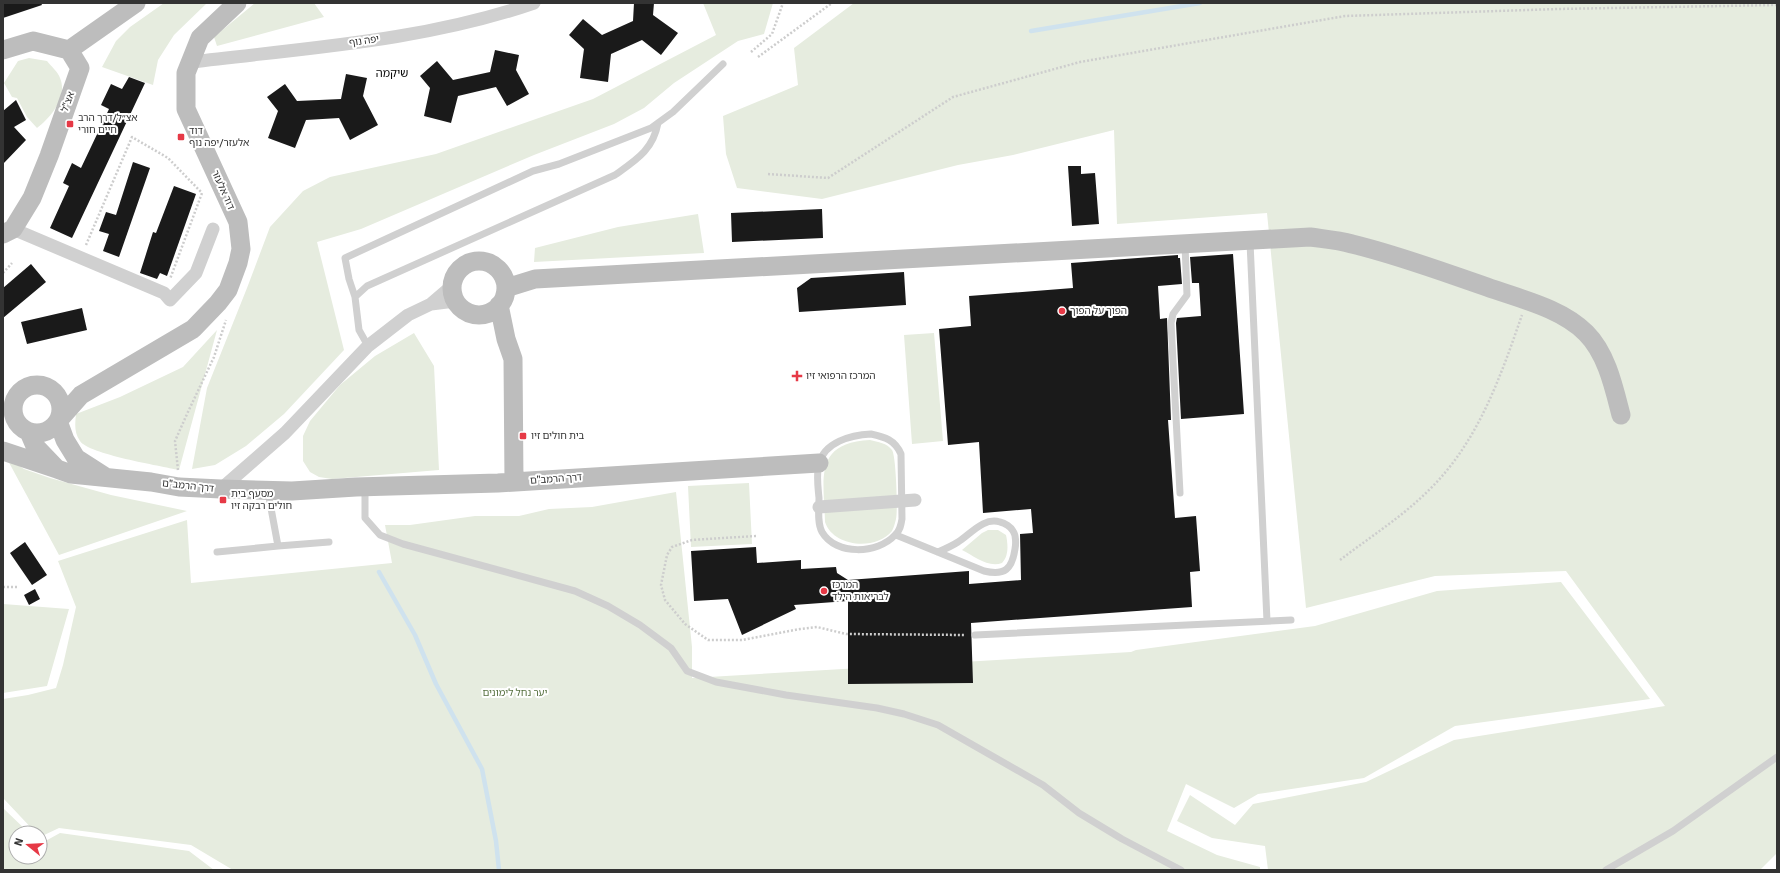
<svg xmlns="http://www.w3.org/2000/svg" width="1780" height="873" font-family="Signika,'Noto Sans Hebrew',sans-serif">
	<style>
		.green { fill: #e6ecdf }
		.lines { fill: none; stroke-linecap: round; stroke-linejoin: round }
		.stream { stroke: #cfe2ee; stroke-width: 4.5 }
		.building { fill: #1a1a1a }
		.path { stroke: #cdcdcd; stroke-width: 2.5; stroke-dasharray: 2 2; stroke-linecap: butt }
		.lane { stroke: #d0d0d0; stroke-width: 7 }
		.street { stroke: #d0d0d0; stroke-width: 13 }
		.secondary { stroke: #bdbdbd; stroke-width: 19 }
		.poi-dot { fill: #e63946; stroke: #fff; stroke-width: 1.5 }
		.labels { text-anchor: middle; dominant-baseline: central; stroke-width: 4; stroke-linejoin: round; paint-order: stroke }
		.street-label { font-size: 10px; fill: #333; stroke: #fff }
		.poi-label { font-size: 10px; fill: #333; stroke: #fff; text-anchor: start }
		.park-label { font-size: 10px; fill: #56703f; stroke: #fff }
		.neighbourhood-label { font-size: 11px; fill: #000; stroke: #fff }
	</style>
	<rect width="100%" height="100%" fill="#fff"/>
	<path class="green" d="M164 3H207L174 35 158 60 153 85 102 67 116 41 130 27Z
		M255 3H314L324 17 217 46 214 37Z
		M703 3H773L764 34 738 41 674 83 644 108 614 124 534 155 361 229 317 242 344 350 284 414 246 446 215 465 192 469 207 388 247 288 270 227 303 191 330 177 436 154 593 99 716 35Z
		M854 3H1777V853L1760 870H1268L1265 846 1212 838 1177 821 1190 795 1235 825 1253 804 1366 782 1454 740 1665 706 1566 571 1435 576 1306 608 1267 213 1117 224 1114 130 1013 155 958 165 822 199 737 188 726 154 723 116 798 85 794 48Z
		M29 58 47 61C51 66 58 72 60 78 68 97 51 117 37 128L27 117 17 98 12 97 4 83 18 61Z
		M698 214 704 253 534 262 535 248 618 227Z
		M217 330 179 470C161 466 88 454 80 441 74 432 75 424 76 414L120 397 183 367Z
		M414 333 434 366 439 470 332 479 319 477 310 472 303 461V436L310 421 340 385 375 356Z
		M934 333 943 441 912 444 904 335Z
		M870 440C878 442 887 443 892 450 896 455 898 511 896 519 895 523 894 527 892 531 876 551 833 547 825 522 824 479 813 443 870 440Z
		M6 457 24 469 50 478 111 495 187 511 59 555Z
		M749 483 752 544 691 547 688 486Z
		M676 492 692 647V678L1131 652 1136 650 1315 626 1437 591 1561 582 1650 699 1455 726 1364 778 1258 794 1234 808 1186 784 1167 831 1217 855 1260 867V870H233L191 845 59 828 40 837V833H36L3 798V699L28 695 56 688 63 665 76 607 58 561 187 520 191 583 392 563 385 525H410L475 516H519L549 509 592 507Z
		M988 530H998L1006 535C1008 544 1009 556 1002 563 988 568 974 556 962 550L982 533Z
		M3 604 69 609 47 686 3 693Z
		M3 808 29 833H16V857H40V844L60 833 189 851 214 870H3Z"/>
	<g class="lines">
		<path class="stream" d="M1031 31 1200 3
			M379 572 415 635 436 684 482 769 496 841 499 870"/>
	</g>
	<path class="building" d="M3 3H41L42 5 3 18Z
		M634 3H654L653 15 678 33 661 55 642 40 611 54 608 82 580 78 584 49 569 35 583 19 602 35 633 21Z
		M495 50 519 55 516 70 529 94 507 106 496 87 458 96 451 123 424 116 430 88 420 76 437 61 453 80 490 72Z
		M346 74 367 78 363 96 378 125 350 140 339 118 306 120 295 148 268 138 278 111 267 97 285 84 297 101 341 99Z
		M129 77 145 83 72 238 50 228 69 186 63 183 72 163 81 168 109 109 101 105 111 84 122 89Z
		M16 100 26 120 14 127 26 140 3 164V111Z
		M133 162 150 168 119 257 103 251 109 234 99 231 106 212 116 215Z
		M1068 166H1081V174L1095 173 1099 224 1072 226Z
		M174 186 196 194 167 276 160 273 157 279 140 273 153 232 156 233Z
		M822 209 823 238 732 242 731 213Z
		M1233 254 1244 414 1181 419 1176 323 1177 318 1201 316 1199 283H1192L1190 257Z
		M1178 255V258H1180L1182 284 1158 286 1160 319 1167 318 1171 420H1168L1175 518 1196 516 1200 571 1190 572 1192 607 971 623 973 683 848 684V601L794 605 796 609 742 635 728 599 694 601 691 551 756 547 757 563 801 560V569L836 567 837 573 848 580 969 571V584L1021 580 1020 534 1033 533 1031 509 983 513 979 442 948 445 939 329 971 326 969 296 1073 288 1071 263Z
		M31 264 46 282 3 318V288Z
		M904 272 906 305 799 312 797 288 811 278Z
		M82 308 87 330 27 344 21 322Z
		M25 542 47 575 32 585 10 553Z
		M35 589 40 599 29 605 24 595Z"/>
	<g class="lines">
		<path class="path" d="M751 52 772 34 783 3
			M758 57 832 3
			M768 174 828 178 953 97 1080 62 1345 16 1558 9 1777 5
			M86 245 132 137 168 158 202 193 170 279
			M3 273 12 263
			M178 470 175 441 187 414 214 357 226 320
			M756 536 692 540 672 547 667 555 661 585 665 600 685 624 708 640H742L800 629 817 627 846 634 965 635
			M1340 560C1370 537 1402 517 1429 490 1478 442 1500 378 1522 315
			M3 587H17"/>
		<path class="lane" d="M1250 242 1267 621
			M355 297 349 279 345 258 533 171 559 164 651 128 673 112 723 64
			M368 346 359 330 355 297 367 286 615 175C636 160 653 150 658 123
			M871 434C885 437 895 440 901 454L902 519C901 525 900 531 895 535 878 554 836 556 822 532 817 523 819 508 819 498 818 487 816 475 819 464 824 442 851 435 871 434Z
			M365 487V518L380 535 403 544 575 591 608 606 640 625 671 648 687 671 716 682 786 695 877 708 904 714 938 725 1043 785 1079 813 1122 839 1181 870
			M1180 493 1171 323 1173 314 1187 295 1185 245
			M896 535 984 571C1005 576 1012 569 1015 549 1016 544 1016 535 1013 531 1011 527 1005 523 1000 522 983 517 971 534 958 542 952 546 945 549 938 552
			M278 546 329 542
			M217 552 278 546 268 492
			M975 635 1291 620
			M1606 870 1673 831 1777 757"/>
		<path class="street" d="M191 62C306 48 424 41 534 3
			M13 229 164 293 170 300 196 273 213 229
			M431 304 455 301
			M221 489 285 433 368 346 408 315 431 304 452 286
			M819 507 915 500"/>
		<path class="secondary" d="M3 50 33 41 69 50 80 68 49 156 32 198 13 229 3 234
			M69 50 136 3
			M452 288a27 27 0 1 1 54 0a27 27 0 1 1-54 0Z
			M506 288 535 279 1310 237C1324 239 1338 240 1352 244 1398 255 1443 272 1487 287 1520 299 1561 308 1586 333 1607 354 1614 388 1621 415
			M499 305 506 339 513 359 514 482
			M13 409a24 24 0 1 1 48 0a24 24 0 1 1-48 0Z
			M58 421 81 395 193 329 218 303 228 290 238 263 241 249 238 222 186 109V73L200 38 237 3
			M58 421 65 440 76 458 104 476
			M29 432 35 446 57 469 71 474 151 482 179 487 221 489 292 491 356 487 498 483 819 463
			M3 451 57 469"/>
	</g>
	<g class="poi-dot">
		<rect x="66" y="120" width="8" height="8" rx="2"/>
		<rect x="177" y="133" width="8" height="8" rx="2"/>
		<circle cx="1062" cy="311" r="4"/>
		<path d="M795 370h4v4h4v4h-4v4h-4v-4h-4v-4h4z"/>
		<rect x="519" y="432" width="8" height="8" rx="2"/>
		<rect x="219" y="496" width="8" height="8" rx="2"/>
		<circle cx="824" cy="591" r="4"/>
	</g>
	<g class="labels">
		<g class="street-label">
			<text transform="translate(364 41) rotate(-8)">יפה נוף</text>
			<text transform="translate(68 102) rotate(-70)">אצ"ל</text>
			<text transform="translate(223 190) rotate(66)">דוד אלעזר</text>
			<text transform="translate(556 479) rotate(-4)">דרך הרמב"ם</text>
			<text transform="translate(188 486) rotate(6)">דרך הרמב"ם</text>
		</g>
		<g class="poi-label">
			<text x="78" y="118">אצ״ל/דרך הרב<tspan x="78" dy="12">חיים חורי</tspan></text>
			<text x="189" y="131">דוד<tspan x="189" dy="12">אלעזר/יפה נוף</tspan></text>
			<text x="1070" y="311">הפוך על הפוך</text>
			<text x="806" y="376">המרכז הרפואי זיו</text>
			<text x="531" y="436">בית חולים זיו</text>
			<text x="231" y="494">מסעף בית<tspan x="231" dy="12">חולים רבקה זיו</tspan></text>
			<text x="832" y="585">המרכז<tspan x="832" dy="12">לבריאות הילד</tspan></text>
		</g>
		<g class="park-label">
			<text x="515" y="693">יער נחל לימונים</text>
		</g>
		<g class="neighbourhood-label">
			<text x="392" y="73">שיקמה</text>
		</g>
	</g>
	<rect width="1780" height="873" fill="none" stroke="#333333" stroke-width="8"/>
	<g transform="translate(28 845) rotate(288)"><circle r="19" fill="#ffffff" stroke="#adadad"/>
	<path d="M0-3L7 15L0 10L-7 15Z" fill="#e63946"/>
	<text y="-6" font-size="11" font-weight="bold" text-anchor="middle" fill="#333333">N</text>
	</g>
</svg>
